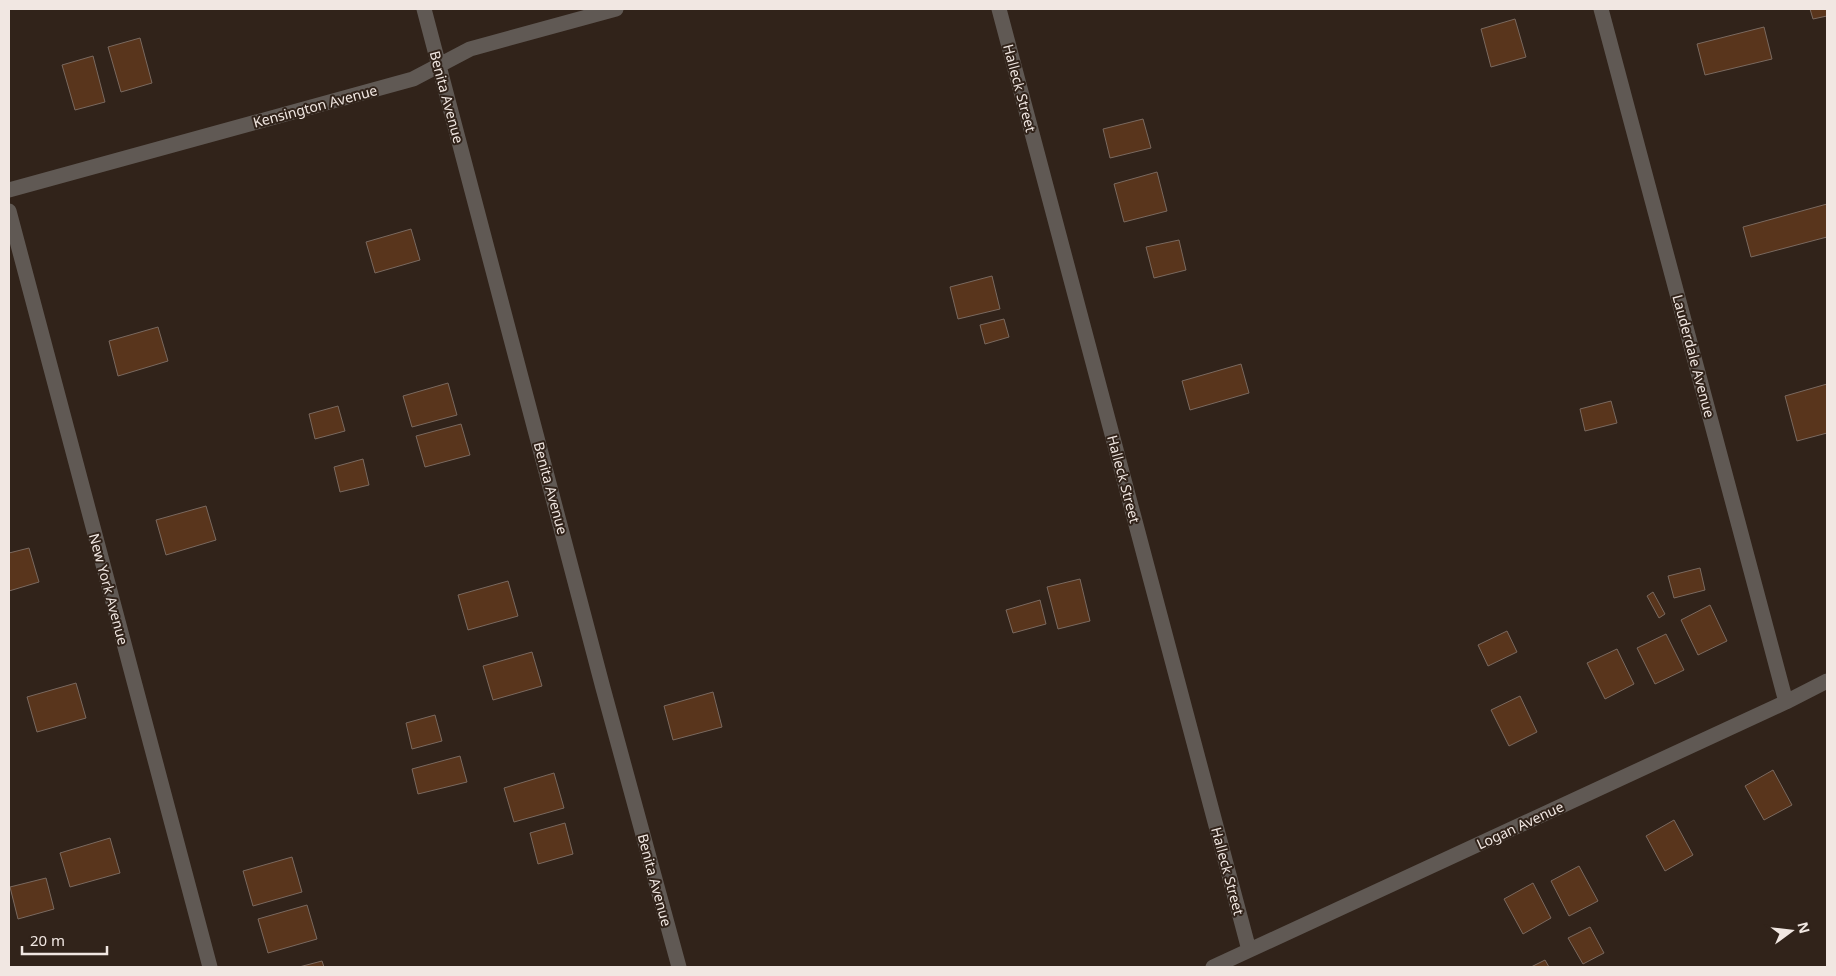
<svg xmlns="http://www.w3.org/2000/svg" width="1836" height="976" font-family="'Noto Sans',sans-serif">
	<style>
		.building { fill: #59351c; stroke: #7a695f }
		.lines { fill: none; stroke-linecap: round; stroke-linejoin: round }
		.minor { stroke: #605954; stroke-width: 15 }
		.labels { text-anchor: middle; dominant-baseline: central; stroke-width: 4; stroke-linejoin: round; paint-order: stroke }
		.street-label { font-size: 14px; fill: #f1e7e2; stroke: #31231a }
	</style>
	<rect width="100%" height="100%" fill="#31231a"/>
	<path class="building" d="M1810 9H1827V16L1813 19Z
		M1515 19 1526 57 1491 67 1481 29Z
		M1764 27 1772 59 1705 75 1697 44Z
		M140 38 152 83 121 92 108 47Z
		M93 56 105 102 75 110 62 65Z
		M1143 119 1151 148 1110 158 1103 129Z
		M1157 172 1167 211 1124 222 1114 184Z
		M1827 204V237L1751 257 1743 227Z
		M411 229 420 260 375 273 366 242Z
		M1179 240 1186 270 1154 278 1146 247Z
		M992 276 1000 309 958 319 950 287Z
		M1004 319 1009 337 985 344 980 325Z
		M158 327 168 361 118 376 109 341Z
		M1241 364 1249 393 1190 410 1182 381Z
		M448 383 457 415 412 427 403 396Z
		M1827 384V433L1797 441 1785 396Z
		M1611 401 1617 423 1585 431 1580 409Z
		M338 406 345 431 315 439 309 414Z
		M461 424 470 455 425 467 416 436Z
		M363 459 369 485 340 492 334 467Z
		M206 506 216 540 166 555 156 520Z
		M29 548 39 582 9 591V553Z
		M1700 568 1705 590 1674 598 1668 576Z
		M1080 579 1090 621 1058 629 1047 587Z
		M508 581 518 616 468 630 458 595Z
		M1653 592 1665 614 1659 618 1647 596Z
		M1040 600 1046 624 1013 633 1006 610Z
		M1710 605 1727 641 1698 655 1681 620Z
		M1507 631 1517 652 1488 666 1478 645Z
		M1666 634 1684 670 1655 684 1637 648Z
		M1617 649 1634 684 1605 699 1587 663Z
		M532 652 542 686 493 700 483 666Z
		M76 683 86 718 37 732 27 697Z
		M713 692 722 727 673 740 664 706Z
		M1520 696 1537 732 1509 746 1491 710Z
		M435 715 442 741 412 749 406 723Z
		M460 756 467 782 418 794 412 769Z
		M1773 770 1792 805 1764 820 1745 786Z
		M554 773 564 808 514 822 504 788Z
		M1674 820 1693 855 1665 871 1646 836Z
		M565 823 573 854 538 864 530 833Z
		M110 838 120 873 70 887 60 853Z
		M292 857 302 892 253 906 243 871Z
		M1579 866 1598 901 1569 916 1551 881Z
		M46 878 54 909 18 919 10 887Z
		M1533 883 1551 918 1523 934 1504 899Z
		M307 905 317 939 268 953 258 919Z
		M1590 927 1604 953 1583 964 1568 938Z
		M1545 960 1549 967H1531Z
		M322 961 324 967H299Z"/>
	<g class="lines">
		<path class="minor" d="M424 9 603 688 679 967
			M999 9 1249 950
			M1601 9 1786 702
			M9 190 413 79 470 49 616 9
			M9 211 210 967
			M1213 967 1786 702 1827 681"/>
	</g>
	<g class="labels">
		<g class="street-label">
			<text transform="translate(1020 88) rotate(75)">Halleck Street</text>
			<text transform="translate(447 97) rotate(75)">Benita Avenue</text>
			<text transform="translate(315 106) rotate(-15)">Kensington Avenue</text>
			<text transform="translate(1694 356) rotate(75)">Lauderdale Avenue</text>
			<text transform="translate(1124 479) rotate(75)">Halleck Street</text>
			<text transform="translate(551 488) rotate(75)">Benita Avenue</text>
			<text transform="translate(109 589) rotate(75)">New York Avenue</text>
			<text transform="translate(1520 825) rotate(-25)">Logan Avenue</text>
			<text transform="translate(1228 871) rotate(75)">Halleck Street</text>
			<text transform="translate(655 880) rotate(75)">Benita Avenue</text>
		</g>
	</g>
	<rect width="1836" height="976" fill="none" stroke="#f1e7e2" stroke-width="20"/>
	<g transform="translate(1791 931) rotate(75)" stroke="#31231a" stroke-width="4" paint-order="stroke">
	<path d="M0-4L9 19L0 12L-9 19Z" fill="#f1e7e2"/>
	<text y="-8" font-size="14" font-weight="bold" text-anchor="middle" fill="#f1e7e2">N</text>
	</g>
	<path d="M22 946v8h85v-8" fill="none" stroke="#f1e7e2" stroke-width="2.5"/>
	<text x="30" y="946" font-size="15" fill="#f1e7e2" stroke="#31231a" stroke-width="4" paint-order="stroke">20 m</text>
</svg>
